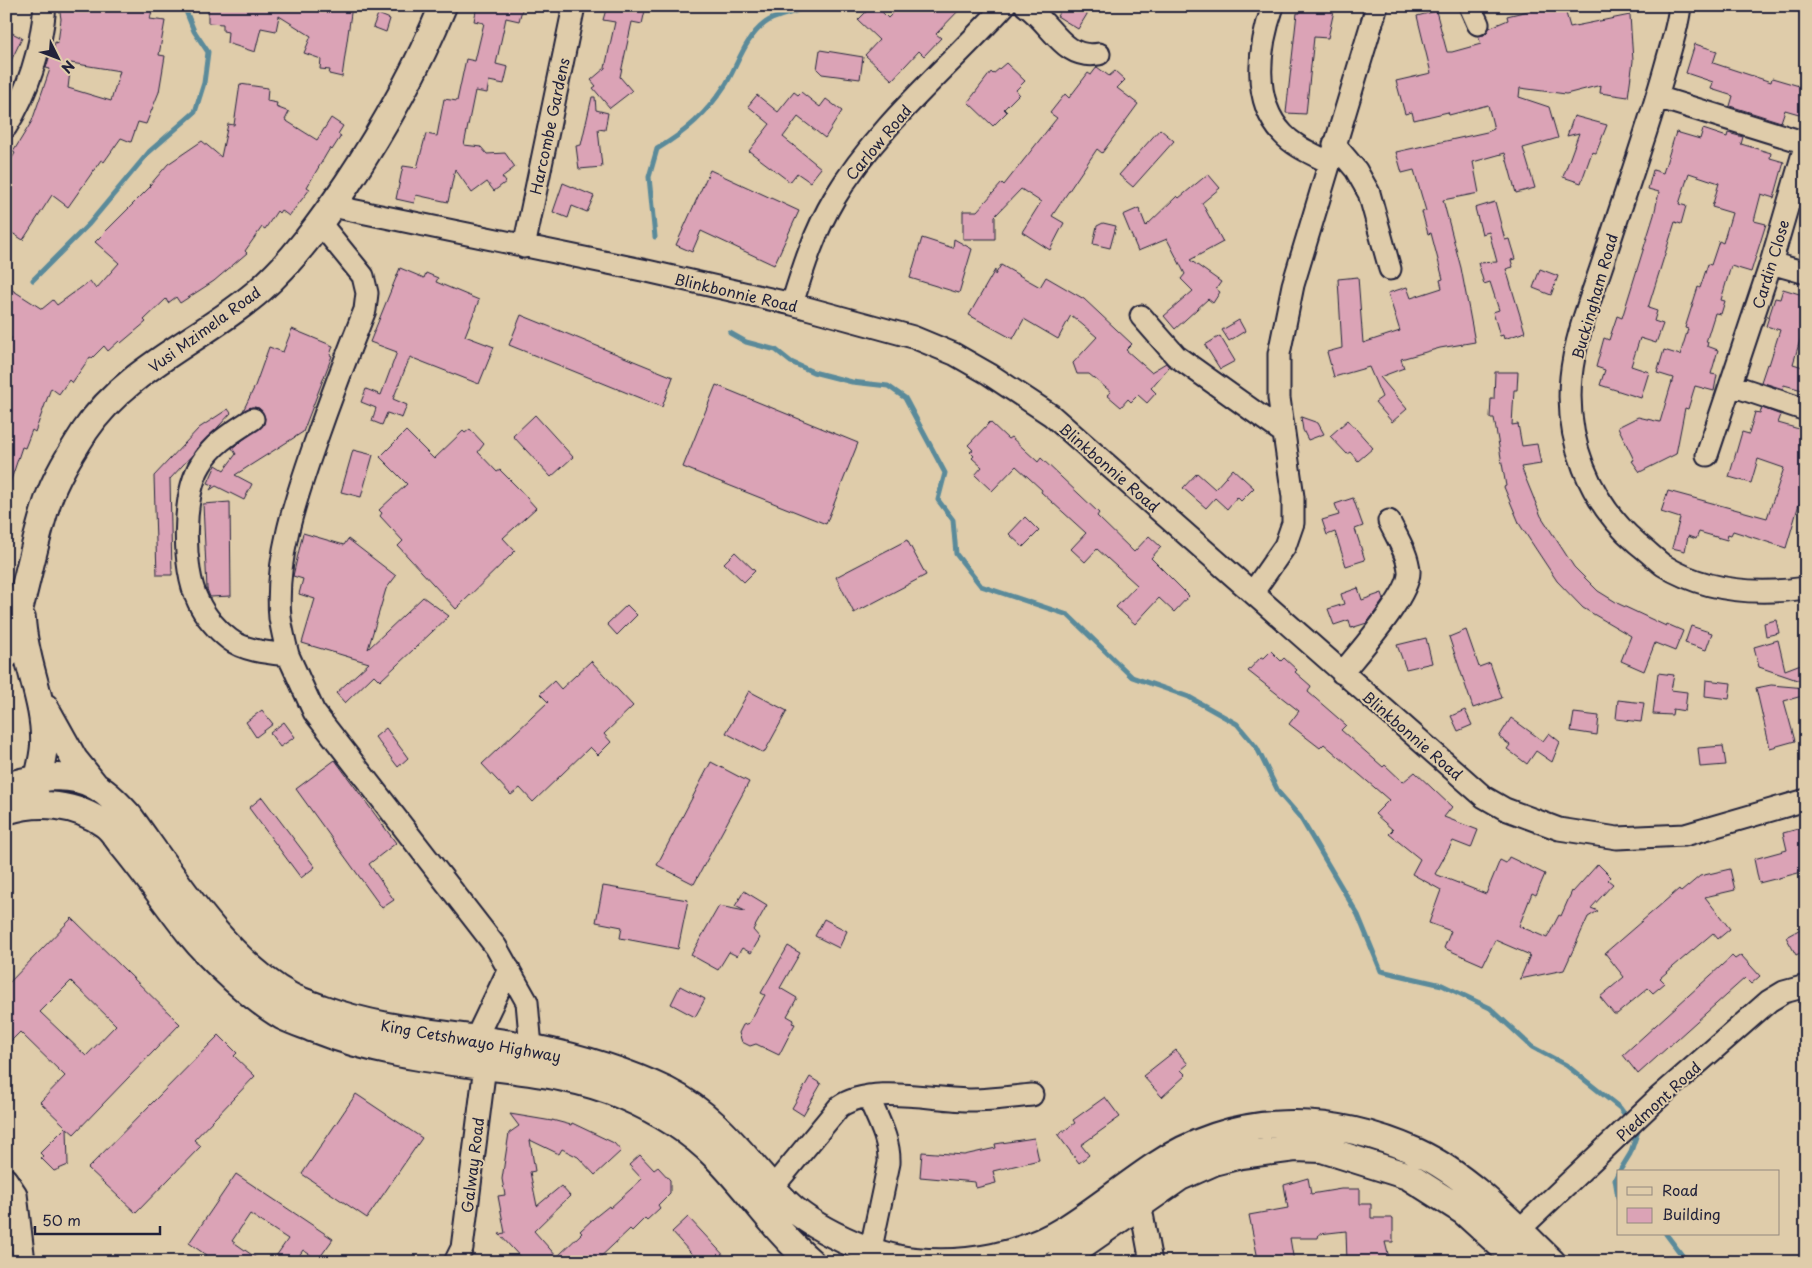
<svg xmlns="http://www.w3.org/2000/svg" width="1812" height="1268" font-family="'Playpen Sans',sans-serif">
	<style>
		.lines { fill: none; stroke-linecap: round; stroke-linejoin: round }
		.stream { stroke: #5a8a9a; stroke-width: 5 }
		.building { fill: #dba3b6; stroke: #22223b; fill-rule: evenodd }
		.minor-casing { stroke: #22223b; stroke-width: 25 }
		.major-casing { stroke: #22223b; stroke-width: 30 }
		.minor { stroke: #dfccaa; stroke-width: 21 }
		.major { stroke: #dfccaa; stroke-width: 26 }
		.labels { text-anchor: middle; dominant-baseline: central; stroke-width: 4; stroke-linejoin: round; paint-order: stroke }
		.street-label { font-size: 15px; fill: #22223b; stroke: #dfccaa }
	</style>
	<rect width="100%" height="100%" fill="#dfccaa"/>
	<filter id="ink" filterUnits="userSpaceOnUse"><feTurbulence type="fractalNoise" baseFrequency=".02" numOctaves="2"/><feDisplacementMap in="SourceGraphic" scale="10" xChannelSelector="R" yChannelSelector="G"/><feConvolveMatrix kernelMatrix="1 2 1 2 8 2 1 2 1" color-interpolation-filters="sRGB"/></filter>
	<g filter="url(#ink)">
		<g class="lines">
			<path class="stream" d="M655 237 649 177 657 149C686 132 707 113 726 84 738 64 745 38 765 23 776 14 795 14 807 6
				M33 280 89 224 149 152 195 112 204 83 208 52 194 31 184 6
				M730 333 746 342 776 350 791 362 813 372 852 382 888 386 905 398 945 473 938 500 953 520 956 554 981 586 1068 615 1132 677 1189 697 1237 724 1257 748 1279 793 1300 817 1358 915 1381 971 1442 985 1490 1008 1532 1047 1566 1065 1620 1108 1628 1119
				M1619 1172 1630 1154 1638 1131 1635 1127
				M1618 1173 1615 1179 1618 1197
				M1666 1234 1687 1262"/>
		</g>
		<path class="building" d="M59 6H153L150 19 165 21 159 55 165 56 159 92 146 124 138 122 131 142 121 138 104 162 101 160 68 207 52 195 23 240 6 229V169L15 153 13 152 32 121 50 69 46 68 50 55 53 56 55 42 58 43 61 19ZM71 63 120 71 111 101 68 88Z
			M208 6H352L342 77 329 74 330 70 320 69 321 59 304 53 311 36 279 16 276 31 261 28 255 52 227 43 228 32 223 31V24L208 23Z
			M477 6H523L519 21 506 18 496 64 508 67 504 84 489 81 487 93 475 91 464 145 481 147 487 154 505 153 515 167 502 177 506 182 494 191 487 182 472 193 455 169 448 202 416 195 414 203 396 199 403 166 417 168 426 134 437 136 444 99 457 101 466 59 475 61 484 23 474 21Z
			M607 6H646L642 24 632 22 620 77 632 91 610 108 593 88 596 86 591 80 605 68 615 22 603 20Z
			M872 6H876L888 18 900 6H963L936 34 941 38 924 56 919 51 892 80 865 55 879 40 858 20Z
			M1064 6H1092L1078 29 1057 16Z
			M1301 6H1335L1328 38 1314 37 1306 114 1286 113 1297 13H1300Z
			M1548 6H1564L1570 27 1630 15 1633 61 1628 97 1600 93 1601 85 1566 94 1520 88 1519 97 1549 107 1558 138 1523 148 1535 188 1516 193 1505 153 1473 162 1479 193 1443 200 1461 268 1475 342 1440 348 1401 359 1404 368 1380 377 1407 409 1392 422 1375 402 1382 397 1369 367 1334 377 1327 352 1342 348 1338 279 1358 277 1363 343 1400 331 1388 293 1407 287 1411 298 1442 288 1440 280 1443 279 1431 233 1428 234 1422 212 1426 211 1414 170 1402 173 1396 152 1487 132 1494 129 1488 105 1449 115 1448 112 1414 120 1412 112 1405 114 1396 81 1431 73 1417 16 1436 11 1447 52H1452L1481 44 1478 36 1484 35 1489 28 1508 20 1507 16Z
			M378 14 390 19 386 32 373 27Z
			M6 30 22 38 6 71Z
			M1695 44 1717 51 1713 63 1771 82 1772 78 1806 88V116L1785 110 1781 122 1730 106 1733 96 1711 89 1713 82 1686 73Z
			M820 50 863 57 860 79 822 74 817 69Z
			M1006 63 1025 81 1016 90 1019 94 1004 109 1007 112 993 126 968 102 991 72 993 74Z
			M1097 67 1109 76 1115 71 1125 80 1117 88 1138 104 1102 153 1097 149 1052 216 1064 223 1050 250 1022 232 1041 202 1021 189 995 216V239H963V211H977L1002 183 1004 185 1057 118 1050 113 1065 94 1069 98 1088 73 1091 75Z
			M240 84 268 88 267 101 277 103 276 107 289 112 285 120 317 140 331 118 343 126 338 134 341 136 332 150 330 148 307 187 310 189 289 216 281 210 279 213 277 211 265 229 262 227 245 251 247 253 214 281 180 303 176 297 168 303 166 299 144 320 146 322 121 343 119 341 108 351 104 346 92 358 90 357 72 383 69 380 59 394 51 388 35 432 32 430 25 448 22 447 9 486H6V345L12 338 6 334V286L42 309 53 300 57 305 90 281 96 289 119 263 95 242 151 186 150 185 168 164 202 141 221 157 228 124 234 125Z
			M794 92 798 95 801 92 820 107 826 99 842 111 825 138 798 117 783 137 821 168 810 182 797 173 790 182 749 151 770 124 748 106 757 95 778 112Z
			M592 97H595L596 110 608 113 605 130 598 129 602 167 579 169 576 146 581 145Z
			M1574 116 1607 125 1596 153 1592 152 1581 183 1563 177 1579 133 1567 136Z
			M1160 129 1174 141 1133 187 1119 175Z
			M1703 129 1727 137 1728 133 1743 137 1741 144 1771 153 1770 158 1784 162 1774 198 1761 194 1754 221 1766 224 1751 272 1731 266 1721 300 1725 301 1721 314 1715 313 1706 342H1708L1707 346 1718 350 1711 374 1717 375 1714 391 1695 386 1688 409 1685 408 1676 454 1640 472 1632 461 1634 460 1618 427 1638 417 1660 422 1673 378 1657 373 1664 350 1680 355 1688 329 1685 328 1698 287 1700 288 1708 264 1711 265 1719 241 1723 243 1732 213 1712 207 1719 183 1689 173 1679 204 1686 206 1681 224 1675 222 1648 308 1657 311 1654 321 1663 324 1656 343 1640 338 1631 366 1649 372 1641 398 1600 385 1605 370 1596 367 1604 338 1609 340 1617 316 1622 318 1654 215 1659 192 1648 189 1653 170 1663 173 1676 132 1700 139Z
			M710 170 799 211 774 265 701 231 692 252 676 245Z
			M1208 174 1220 188 1202 203 1223 242 1190 260 1221 282 1216 289 1220 292 1213 303 1208 299 1175 329 1164 316 1193 291 1181 279 1185 274 1167 239 1138 251 1123 215 1139 208 1146 226 1177 196 1179 198Z
			M563 183 594 196 587 212 572 206 568 218 553 212Z
			M1495 202 1505 240 1509 239 1515 259 1511 260 1513 267 1506 269 1525 332 1504 339 1503 335 1500 336 1493 312 1499 310 1490 282 1484 284 1478 263 1497 262 1489 232 1482 234 1475 208Z
			M1103 223 1116 226 1110 248 1093 244 1097 226Z
			M922 238 953 248 954 239 972 249 959 293 910 278Z
			M1001 265 1040 287 1046 277 1084 299 1132 344 1126 350 1151 372 1166 363 1169 367 1151 388 1156 393 1147 403 1138 395 1131 402 1128 399 1121 407 1107 395 1111 392 1089 374H1077L1073 363 1097 337 1071 315 1058 339 1024 319 1013 339 969 315 995 270V275Z
			M400 268 424 278 426 273 438 278 436 282 479 300 465 336 494 347 479 384 410 357 393 399 407 405 402 418 387 413 382 425 372 421 376 408 361 402 366 389 381 395 397 352 370 342Z
			M1540 269 1558 276 1551 295 1533 288Z
			M1783 289 1806 296V331L1803 330 1793 364 1806 368V391L1784 385 1783 389 1761 382 1767 364 1769 365 1780 330 1766 326 1775 298 1780 299Z
			M521 315 673 377 662 407 509 345Z
			M1239 320 1245 331 1229 341 1222 330Z
			M292 329 333 346 330 355 332 356 303 432 235 475 252 484 244 500 216 486 210 490 213 485 208 483 216 465 224 470 236 454 232 448 264 424 265 418 259 408 252 407 243 411 255 386 269 347 283 352Z
			M1220 336 1235 361 1220 369 1205 345Z
			M1495 372H1518L1517 390H1514L1512 425 1518 424 1522 446 1537 444 1541 464 1521 467 1541 516 1574 567 1598 591 1619 604 1666 626 1667 624 1683 631 1675 651 1655 643 1644 671 1621 661 1631 636 1583 608 1557 581 1520 525 1504 487 1506 486 1494 418H1490L1491 399H1494Z
			M716 385 858 443 826 524 683 467Z
			M1762 408 1781 415 1778 423 1806 431V506L1799 504 1786 548 1733 531 1731 535 1728 534 1727 540 1699 532 1696 539 1688 536 1685 551 1672 548 1680 518 1661 512 1668 491 1767 518 1784 468 1758 459 1751 483 1729 477 1742 432 1749 434 1755 412 1760 413Z
			M228 409 231 413 170 479 172 575H157L154 476 199 428Z
			M535 415 573 457 551 477 513 436Z
			M1301 417 1318 423 1324 434 1308 440 1303 430Z
			M1348 420 1373 448 1358 461 1350 452 1347 454 1330 436Z
			M990 422 1008 439 1011 437 1038 462 1041 458 1099 513 1097 516 1134 552 1149 536 1161 547 1151 558 1189 596 1174 612 1159 598 1135 624 1116 607 1137 585 1097 549 1085 562 1071 549 1086 533 1041 492 1042 490 1016 466 992 491 975 475 982 467 972 458 974 456 970 452 973 450 968 445Z
			M470 429 484 444 478 452 497 472 500 470 518 488 536 508 503 538 515 551 456 609 398 546 403 541 380 516 382 513 379 510 407 484 380 457 406 431 434 459 463 431 465 433Z
			M353 450 373 455 361 497 341 492Z
			M1233 469 1254 488 1241 501 1237 497 1227 509 1215 498 1206 508 1183 488 1197 473 1215 489Z
			M1353 498 1363 526 1355 529 1365 560 1346 566 1335 532 1327 535 1322 520 1339 515 1335 504Z
			M230 502 231 596 210 597 207 589 203 504Z
			M1025 517 1039 531 1023 547 1009 534Z
			M303 533 344 545 348 539 396 576 386 589 368 649 423 597 449 616 380 681 374 675 345 703 336 693 369 663 302 643 315 599 299 594 303 579 293 576Z
			M907 540 926 575 854 613 836 577Z
			M735 552 755 571 744 582 724 563Z
			M1358 588 1362 600 1382 593 1384 599 1367 623 1351 628 1349 620 1334 625 1328 609 1344 604 1341 594Z
			M627 605 637 615 617 635 607 624Z
			M1776 620 1779 633 1766 636 1764 623Z
			M1691 626 1712 633 1706 650 1685 643Z
			M1466 630 1479 667 1490 663 1502 698 1473 708 1449 637Z
			M1426 638 1432 663 1406 669 1397 645Z
			M1778 640 1785 670 1806 662V683L1759 667 1754 647Z
			M1271 651 1281 661 1284 658 1297 670 1295 672 1311 686 1308 692 1346 725 1341 730 1383 767 1385 765 1403 782 1415 772 1452 807 1444 817 1478 830 1471 848 1453 841 1435 874 1486 894 1500 860 1506 863 1509 857 1545 874 1536 895 1532 893 1519 926 1547 938 1559 915 1561 916 1572 891 1573 892 1598 864 1611 877 1608 880 1613 884 1591 908 1598 911 1588 917 1564 970 1520 979 1530 955 1495 940 1483 965 1444 948 1451 931 1429 923 1441 890 1412 874 1420 859 1389 834 1393 830 1375 814 1389 800 1324 744 1320 748 1289 724 1299 711 1248 671 1261 657 1264 658Z
			M591 661 633 706 604 734 611 742 598 755 590 747 533 802 520 788 511 795 482 764 548 702 540 694 554 681 561 689Z
			M1658 673 1674 675 1671 690 1687 692 1685 711 1673 709 1672 715 1653 714Z
			M1706 680 1731 683 1729 699 1705 696Z
			M1771 685 1806 688V695L1784 701 1795 741 1770 748 1756 688Z
			M749 691 787 711 764 753 726 733Z
			M1618 700 1644 703 1641 722 1616 719Z
			M262 710 273 724 256 737 246 722Z
			M1465 710 1472 725 1458 731 1451 716Z
			M1574 713 1599 716 1597 735 1571 731Z
			M1511 718 1543 741 1549 733 1560 742 1552 762 1536 751 1527 764 1507 749 1510 745 1499 737Z
			M284 722 295 737 280 747 270 733Z
			M386 728 408 758 398 767 375 737Z
			M1723 746 1726 765 1700 767 1698 748Z
			M335 760 396 843 369 864 394 900 382 908 296 789Z
			M711 762 749 782 694 884 657 865Z
			M262 797 315 867 301 878 249 808Z
			M1802 828 1806 843V871L1759 883 1754 859 1787 850 1783 833Z
			M1730 869 1735 890 1705 897 1730 929 1718 939 1713 933 1660 978 1665 983 1653 993 1648 988 1617 1014H1614L1600 997 1624 977 1605 953 1679 889 1681 892 1700 876Z
			M603 886 688 900 678 949 620 938 622 927 596 922Z
			M744 891 767 905 753 930 760 938 751 953 742 948 737 956 729 952 718 970 691 955 719 906 745 911 735 906Z
			M72 918 180 1024 74 1134 67 1128 68 1165 54 1171 41 1158 43 1156 40 1153 66 1127 40 1102 65 1076 20 1032 6 1046V986ZM71 981 116 1025 86 1056 40 1012Z
			M824 919 847 931 839 948 815 936Z
			M1806 926V950L1796 955 1786 937Z
			M788 946 800 953 780 988 797 998 787 1016 794 1020 792 1023 795 1024 779 1055 756 1044 750 1046 742 1042 739 1033 743 1025 749 1023 765 995 761 993Z
			M1741 955 1760 976 1751 984 1745 978 1638 1074 1623 1055 1732 956 1735 959Z
			M680 986 705 999 695 1017 671 1004Z
			M219 1035 237 1053 234 1056 255 1076 194 1140 201 1146 136 1213 88 1168Z
			M1176 1050 1188 1064 1181 1070 1186 1075 1162 1097 1143 1076Z
			M810 1077 821 1084 803 1115 792 1108Z
			M356 1094 422 1138 367 1218 302 1174Z
			M1105 1097 1120 1117 1081 1145 1089 1155 1079 1163 1058 1135 1075 1123 1073 1120Z
			M510 1114 552 1121V1120L571 1125 572 1123 614 1143 621 1151 595 1175 578 1157 562 1149 559 1154 530 1140 535 1171 530 1172 537 1206 561 1186 570 1196 534 1231 557 1257 582 1233 580 1231 594 1218 609 1206 610 1208 642 1179 629 1165 640 1155 654 1170 658 1167 670 1180V1193L658 1205 660 1208 647 1220 645 1218 632 1231 630 1229 595 1262H525L499 1234 505 1233 498 1196 505 1195 502 1179 509 1133 519 1126Z
			M1034 1138 1039 1160 993 1171 996 1183 976 1188 975 1182 920 1177 922 1152 964 1155 996 1148 995 1144Z
			M236 1174 333 1239 318 1260 303 1250 295 1262H272L288 1239 250 1214 232 1241 262 1262H201L206 1255 189 1243Z
			M1308 1178 1311 1194 1341 1189H1360V1204H1371V1218H1393V1242H1385L1390 1262H1347L1346 1231 1319 1234 1318 1238H1290L1294 1262H1265V1258L1258 1259 1249 1215 1288 1208 1284 1185Z
			M688 1217 730 1262H699L672 1232Z"/>
		<g class="lines">
			<g class="minor-casing">
				<path id="minor" d="M1026 6C1053 25 1063 60 1099 54
					M1273 6C1259 46 1251 100 1283 134 1295 147 1313 154 1328 162
					M1470 6 1478 24
					M1680 6C1678 26 1671 46 1666 65 1648 130 1625 193 1605 256 1592 296 1575 336 1571 377 1565 439 1589 502 1637 543 1646 550 1654 558 1663 565 1706 592 1757 595 1806 588
					M1657 97 1806 143
					M6 127C29 90 41 50 45 6
					M1334 144 1356 170 1369 193 1390 269
					M332 206 647 271 792 304 913 337 954 354 989 374 1051 415 1484 797 1505 809 1559 829 1617 838 1685 835 1806 800
					M524 247 574 6
					M1771 263 1806 273
					M792 304C803 268 815 231 834 199 878 125 947 69 1004 6
					M1141 316 1176 356 1284 433
					M1731 385 1806 410
					M253 419C233 432 213 443 201 464 182 494 182 569 198 601 204 615 217 630 229 639 244 651 270 653 288 655L314 712 496 947 527 1002 531 1047
					M1707 455 1771 263 1806 143
					M1253 592 1285 546 1293 523V497L1279 398V354L1293 285 1377 6
					M288 655C285 643 282 630 280 618 275 559 295 501 314 446 330 400 347 355 365 310L367 293 363 276 320 223
					M1342 673C1358 653 1411 594 1409 571 1408 554 1396 536 1389 521
					M475 1040 509 969
					M868 1096C877 1118 890 1139 889 1163L868 1262
					M6 1179 16 1194 24 1262
					M773 1187 839 1107C871 1084 932 1100 971 1100 991 1100 1012 1097 1032 1095
					M1140 1203 1151 1262
					M1519 1230 1657 1099 1769 1001 1784 992 1806 986
					M455 1262 462 1248 485 1066"/>
			</g>
			<g class="major-casing">
				<path id="major" d="M22 619C24 662 46 702 44 745 43 761 38 778 34 794
					M6 655C23 605 31 553 47 503 55 478 71 453 85 431 127 368 204 339 260 290 294 260 322 221 347 184 385 127 417 69 443 6
					M45 707 74 759 94 784
					M6 786C32 778 70 771 95 786 108 793 120 806 130 817 172 875 226 961 290 996 299 1001 311 1004 321 1008 391 1034 461 1033 533 1048 578 1057 625 1071 667 1091 717 1116 745 1159 782 1198 809 1228 875 1258 915 1261 967 1266 1022 1256 1067 1228 1097 1209 1125 1186 1155 1166 1236 1112 1330 1113 1417 1152 1467 1175 1513 1224 1552 1262
					M6 811C39 800 76 804 104 824 112 829 117 839 123 846 147 875 168 906 191 935 213 962 253 999 282 1016 292 1021 304 1025 314 1029 369 1051 426 1059 485 1066 530 1072 580 1077 623 1096 658 1111 689 1129 716 1157 749 1190 775 1231 811 1262
					M1058 1262 1180 1177 1214 1162 1241 1155 1295 1148 1322 1149 1408 1176 1463 1211 1519 1262"/>
			</g>
			<use href="#minor" class="minor"/>
			<use href="#major" class="major"/>
		</g>
	</g>
	<g class="labels">
		<g class="street-label">
			<text transform="translate(549 126) rotate(-78)">Harcombe Gardens</text>
			<text transform="translate(878 142) rotate(-50)">Carlow Road</text>
			<text transform="translate(1770 264) rotate(-73)">Cardin Close</text>
			<text transform="translate(736 292) rotate(13)">Blinkbonnie Road</text>
			<text transform="translate(1594 296) rotate(-74)">Buckingham Road</text>
			<text transform="translate(204 329) rotate(-36)">Vusi Mzimela Road</text>
			<text transform="translate(1110 467) rotate(41)">Blinkbonnie Road</text>
			<text transform="translate(1413 735) rotate(41)">Blinkbonnie Road</text>
			<text transform="translate(471 1040) rotate(10)">King Cetshwayo Highway</text>
			<text transform="translate(1658 1101) rotate(-43)">Piedmont Road</text>
			<text transform="translate(472 1165) rotate(-83)">Galway Road</text>
		</g>
	</g>
	<rect width="1812" height="1268" fill="none" stroke="#dfccaa" stroke-width="25"/>
	<rect x="12" y="12" width="1787" height="1243" fill="none" stroke="#22223b" stroke-width="2" filter="url(#ink)"/>
	<rect x="1617" y="1170" width="162" height="65" fill="#dfccaa" stroke="#93887e"/>
	<rect x="1627" y="1187" width="25" height="8" fill="#dfccaa" stroke="#93887e"/>
	<text x="1662" y="1196" font-size="15" fill="#22223b">Road</text>
	<rect x="1627" y="1208" width="25" height="15" fill="#dba3b6" stroke="#93887e"/>
	<text x="1662" y="1220" font-size="15" fill="#22223b">Building</text>
	<g transform="translate(58 58) rotate(132)" stroke="#dfccaa" stroke-width="4" paint-order="stroke">
	<path d="M0-4L9 19L0 12L-9 19Z" fill="#22223b"/>
	<text y="-8" font-size="14" font-weight="bold" text-anchor="middle" fill="#22223b">N</text>
	</g>
	<path d="M35 1226v8h125v-8" fill="none" stroke="#22223b" stroke-width="2.5"/>
	<text x="42" y="1226" font-size="15" fill="#22223b" stroke="#dfccaa" stroke-width="4" paint-order="stroke">50 m</text>
</svg>
